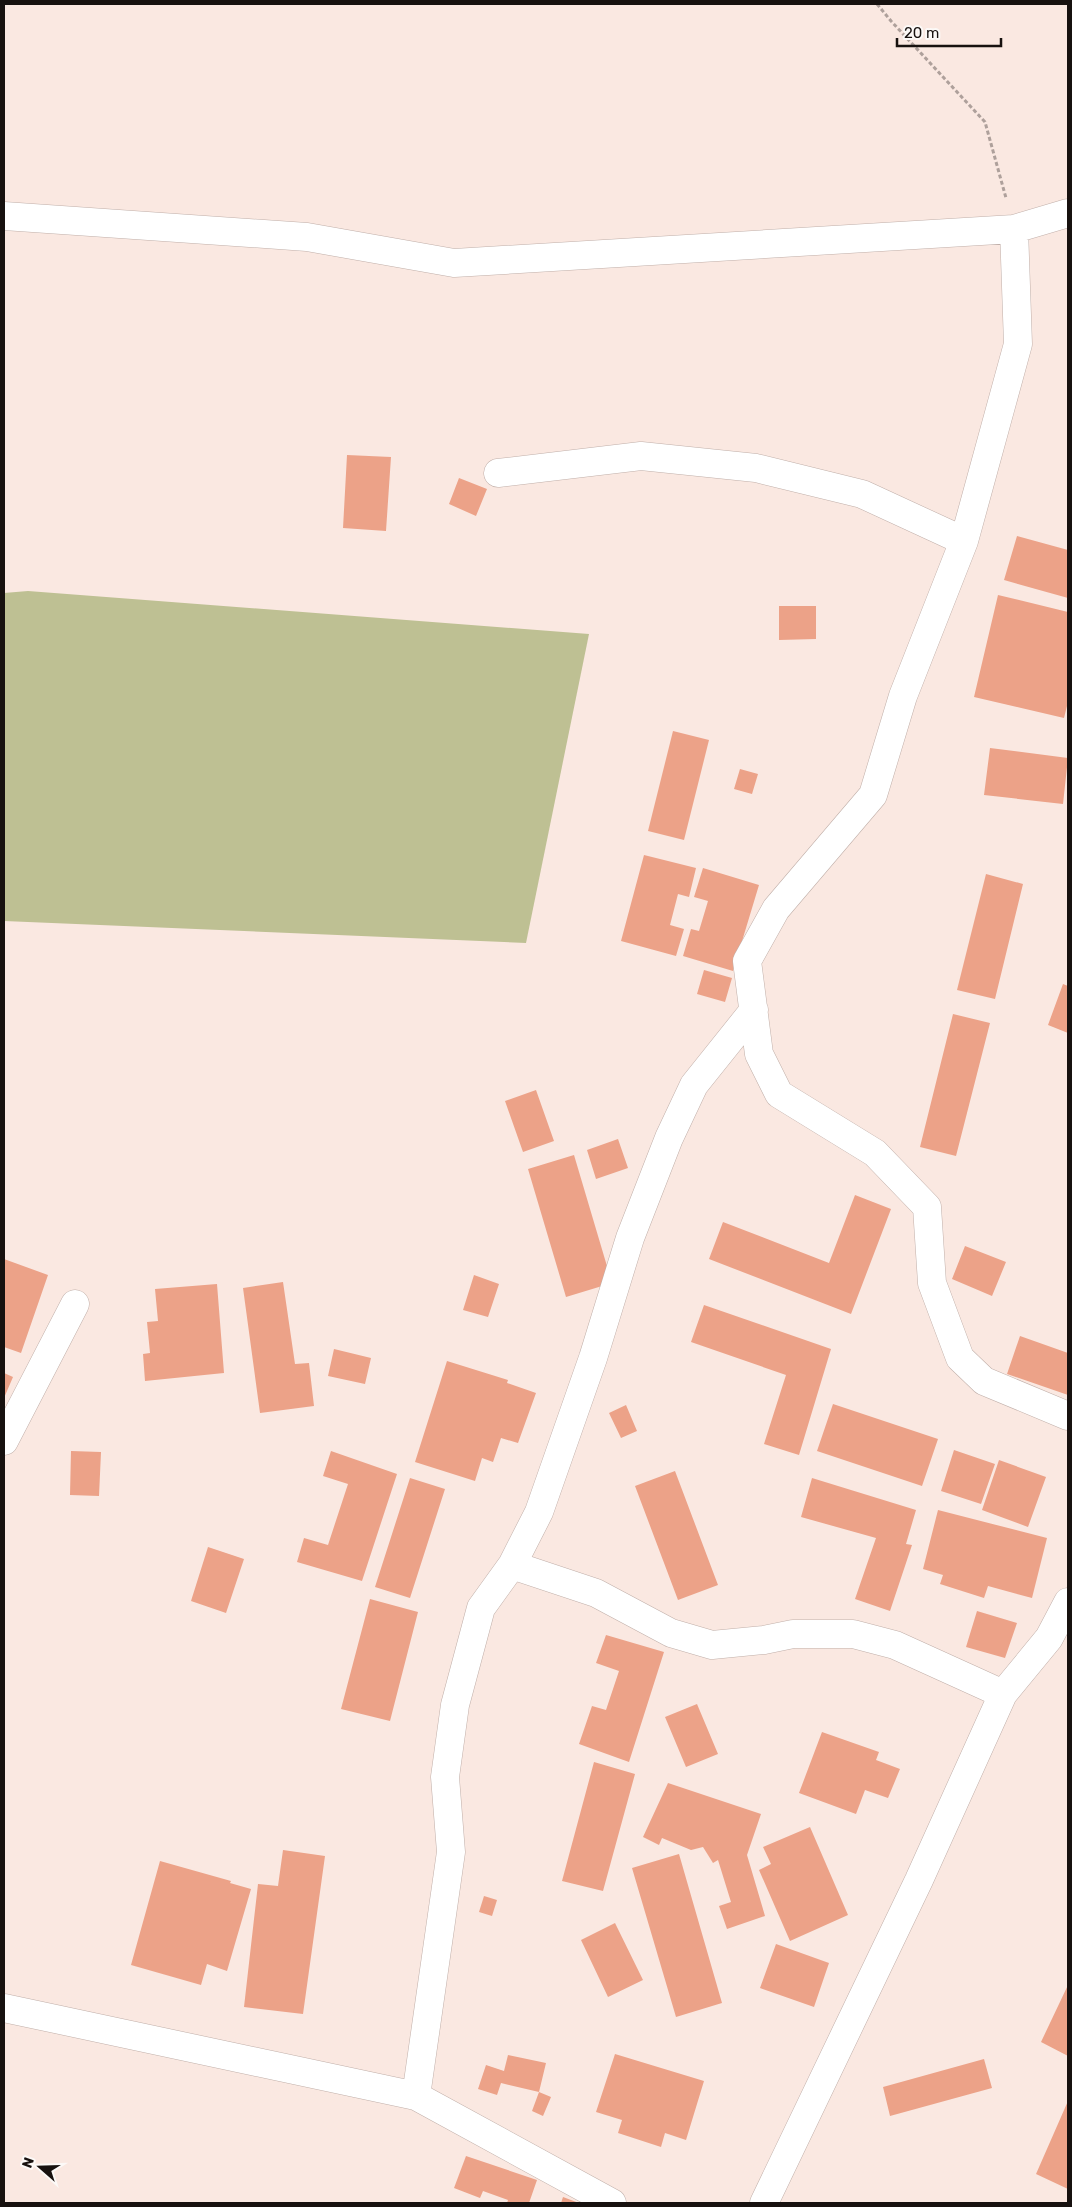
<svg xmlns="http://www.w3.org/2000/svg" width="1072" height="2207" font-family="Rubik,sans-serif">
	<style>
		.green { fill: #bec093 }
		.building { fill: #eca288 }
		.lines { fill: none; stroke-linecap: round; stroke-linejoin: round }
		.minor-casing { stroke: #c0afa9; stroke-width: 29 }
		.path { stroke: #aea09b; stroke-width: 3; stroke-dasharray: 4 2.5; stroke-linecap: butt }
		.minor { stroke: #fff; stroke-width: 28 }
	</style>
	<rect width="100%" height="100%" fill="#fae8e1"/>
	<path class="green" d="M28 591 589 634 526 943 4 921V593Z"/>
	<path class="building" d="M347 455 391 457 386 531 343 528Z
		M459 478 487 489 476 516 449 504Z
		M1017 536 1068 550V598L1004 580Z
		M998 595 1068 612V702L1064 718 974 697Z
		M779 606H816V639L779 640Z
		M673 731 709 740 684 840 648 831Z
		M990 748 1068 758 1063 804 984 795Z
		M740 769 758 774 752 794 734 789Z
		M644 855 696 868 689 897 678 894 670 925 684 929 676 956 621 941Z
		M703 868 759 885 733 971 683 956 691 929 699 931 708 901 694 897Z
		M986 874 1023 884 995 999 957 990Z
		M704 970 732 978 725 1002 697 994Z
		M1063 984 1068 986V1033L1048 1025Z
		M953 1014 990 1023 956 1156 920 1147Z
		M536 1090 554 1141 523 1152 505 1101Z
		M618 1139 628 1168 596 1179 587 1150Z
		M574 1155 612 1283 566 1297 528 1169Z
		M855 1195 891 1209 851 1314 709 1259 723 1222 829 1263Z
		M965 1246 1006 1262 992 1296 952 1279Z
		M4 1259 48 1275 21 1353 4 1347Z
		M474 1275 499 1284 488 1317 463 1310Z
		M283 1282 295 1364 309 1363 314 1406 260 1413 243 1288Z
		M217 1284 224 1373 145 1381 143 1354 150 1353 147 1322 158 1321 155 1289Z
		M704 1305 831 1349 799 1455 764 1444 786 1375 691 1342Z
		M1020 1336 1068 1353V1395L1007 1374Z
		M334 1349 371 1358 365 1384 328 1376Z
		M447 1361 508 1380 507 1383 536 1393 518 1443 501 1438 493 1462 482 1458 475 1481 415 1462Z
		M4 1373 13 1377 4 1398Z
		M833 1404 938 1439 922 1486 817 1451Z
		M626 1405 637 1431 621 1438 609 1413Z
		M954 1450 995 1464 981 1504 941 1491Z
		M71 1451 101 1452 99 1496 70 1495Z
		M331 1451 397 1474 362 1581 297 1562 304 1538 328 1545 348 1484 323 1476Z
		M999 1460 1046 1477 1028 1527 982 1510Z
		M675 1471 718 1585 678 1600 635 1486Z
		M410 1478 445 1489 410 1598 375 1587Z
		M812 1478 916 1510 906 1544 912 1545 890 1611 855 1599 876 1538 801 1517Z
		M938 1510 1047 1538 1032 1598 988 1586 984 1598 940 1584 943 1575 923 1569Z
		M208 1547 244 1559 226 1613 191 1601Z
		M370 1599 418 1612 390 1721 341 1709Z
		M977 1611 1017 1623 1005 1658 966 1647Z
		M606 1635 664 1652 629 1762 579 1744 592 1706 606 1710 619 1671 596 1663Z
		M697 1704 718 1754 686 1767 665 1717Z
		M822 1732 879 1752 876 1760 900 1769 888 1798 865 1790 856 1814 799 1793Z
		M594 1762 635 1774 603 1891 562 1881Z
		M668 1783 761 1814 747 1855 765 1916 727 1929 719 1906 731 1902 718 1860 713 1863 703 1847 691 1850 662 1838 659 1845 643 1837Z
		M810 1827 848 1915 790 1941 759 1870 771 1864 763 1847Z
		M283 1850 325 1856 303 2014 244 2007 258 1884 278 1886Z
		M679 1854 722 2003 676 2017 632 1868Z
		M160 1861 231 1881 230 1883 251 1889 227 1971 207 1964 201 1985 131 1965Z
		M484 1896 497 1900 492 1916 479 1912Z
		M615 1923 643 1980 608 1997 581 1940Z
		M776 1944 829 1963 814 2007 760 1988Z
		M1068 1985V2056L1041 2042Z
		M615 2054 704 2081 686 2140 665 2133 661 2147 618 2133 622 2120 596 2112Z
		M508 2055 546 2063 539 2092 501 2083 497 2095 478 2089 486 2065 504 2071Z
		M984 2059 992 2088 890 2116 883 2087Z
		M539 2092 551 2097 543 2116 532 2111Z
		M1068 2101V2189L1036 2174Z
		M466 2156 537 2180 529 2203H507L508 2200 483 2191 480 2198 454 2188Z
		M563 2197 579 2203H561Z"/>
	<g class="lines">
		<g class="minor-casing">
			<path id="minor" d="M4 216 307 237 454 263 1014 229 1068 213
				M1014 229 1018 344 964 541 903 696 873 795 776 909 747 961 759 1054 779 1094 875 1153 927 1207 932 1283 960 1358 984 1381 1068 1416
				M498 473 641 456 756 468 862 494 964 541
				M4 1441 75 1304
				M512 1565 596 1593 671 1633 712 1645 764 1640 793 1634H853L895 1645 1003 1694
				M4 2008 416 2096 612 2203
				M416 2096 451 1852 445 1777 455 1705 481 1608 512 1565 539 1512 593 1358 630 1238 669 1138 694 1085 754 1010
				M764 2203 919 1880 1003 1694 1049 1638 1068 1602"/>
		</g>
		<path class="path" d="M877 4 891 21 985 122 1006 198"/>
		<use href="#minor" class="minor"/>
	</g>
	<rect width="1072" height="2207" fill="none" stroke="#17110f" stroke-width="10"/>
	<g transform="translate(40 2167) rotate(290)" stroke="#fcf9f7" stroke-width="4" paint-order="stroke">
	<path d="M0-4L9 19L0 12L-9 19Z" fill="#17110f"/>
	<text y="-8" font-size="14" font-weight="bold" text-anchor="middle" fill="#17110f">N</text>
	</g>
	<path d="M897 38v8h104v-8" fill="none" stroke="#17110f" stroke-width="2.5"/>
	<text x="904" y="38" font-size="15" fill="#17110f" stroke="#fcf9f7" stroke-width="4" paint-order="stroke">20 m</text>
</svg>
